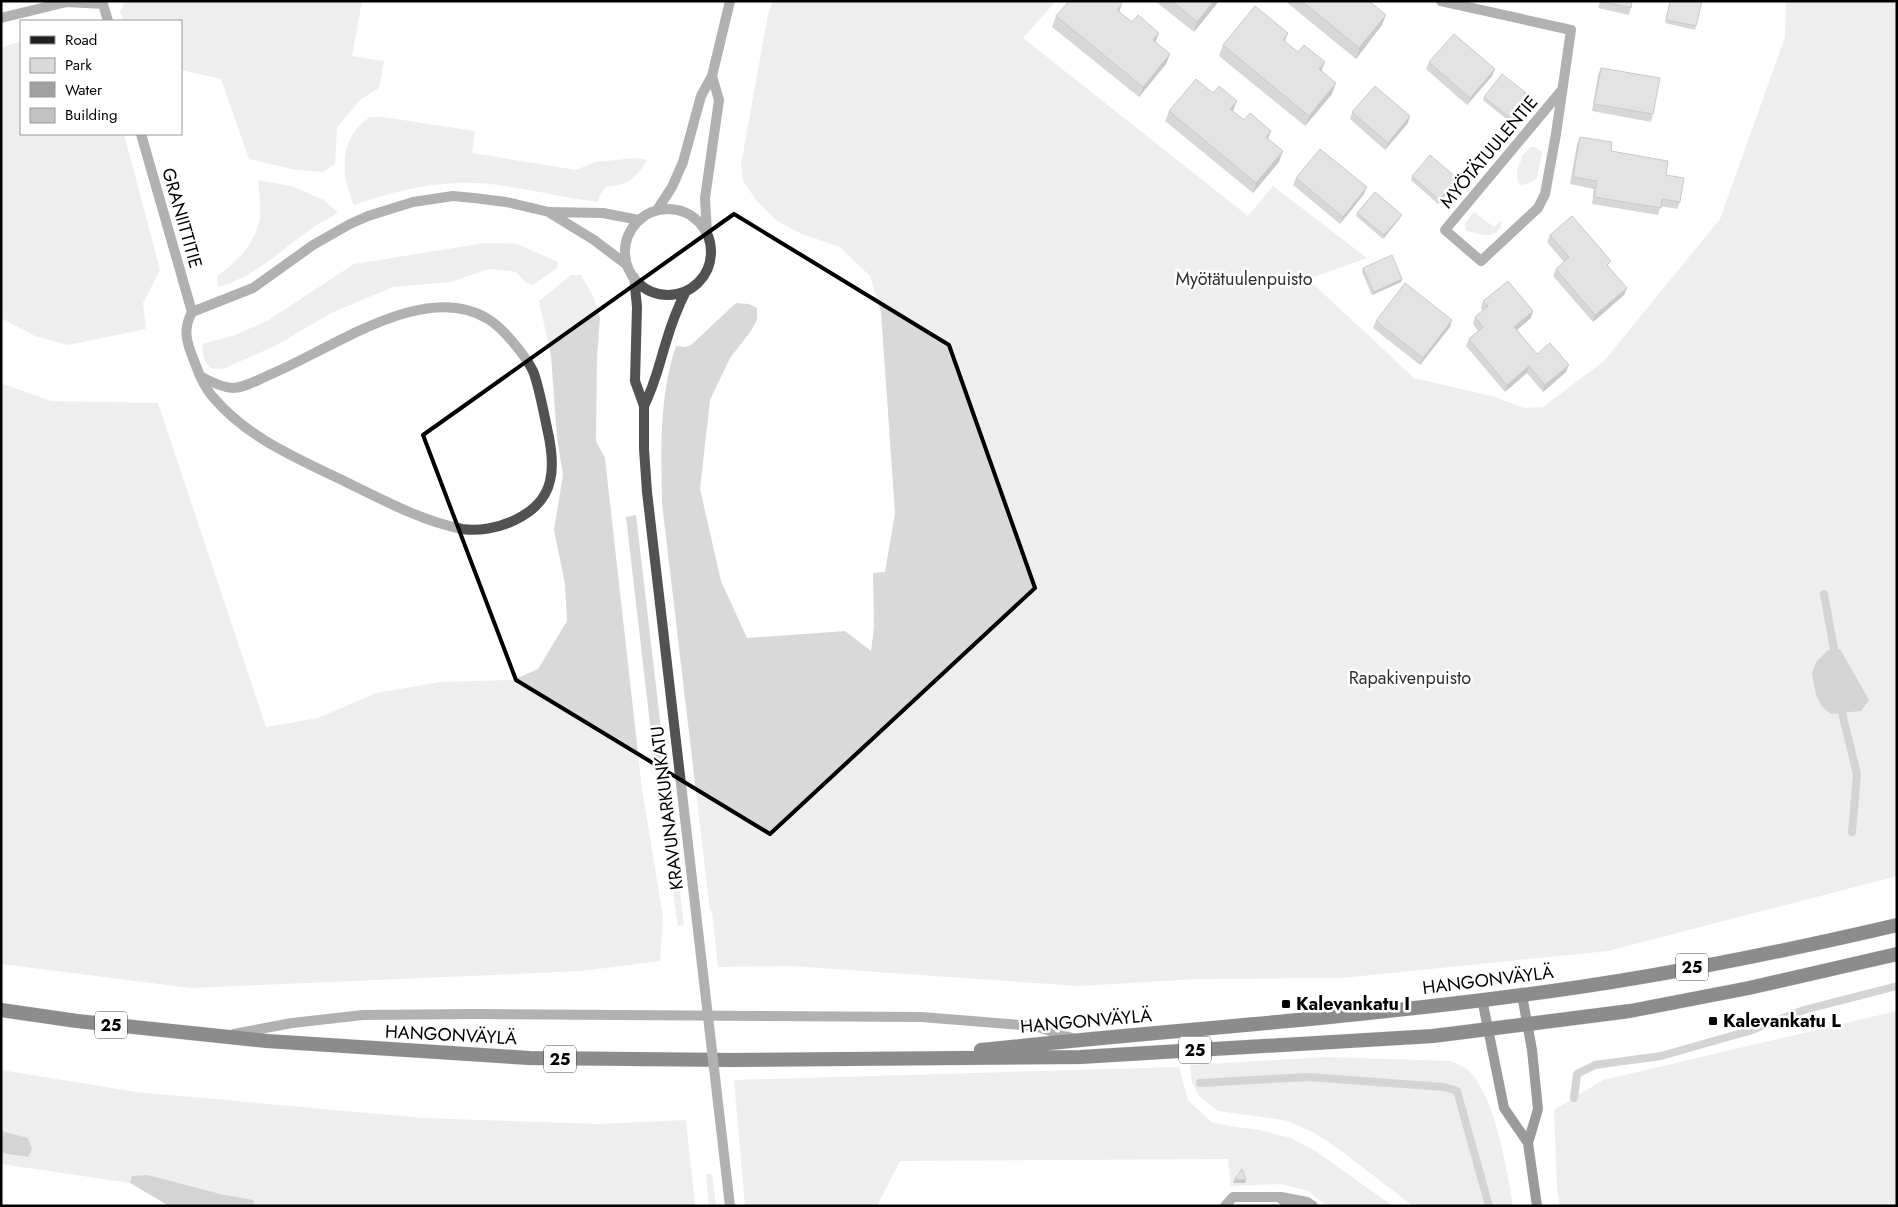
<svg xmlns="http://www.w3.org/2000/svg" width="1898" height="1207" font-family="Jost,sans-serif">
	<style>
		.green { fill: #d9d9d9 }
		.water { fill: #a0a0a0 }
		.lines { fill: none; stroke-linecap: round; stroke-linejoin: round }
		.stream { stroke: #a0a0a0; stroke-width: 8 }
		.trunk-casing { stroke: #dbdbdb; stroke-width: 15 }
		.service { stroke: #525252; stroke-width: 10 }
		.minor { stroke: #525252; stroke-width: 10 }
		.tertiary { stroke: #525252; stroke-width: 10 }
		.secondary { stroke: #1f1f1f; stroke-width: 10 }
		.trunk { stroke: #000; stroke-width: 14 }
		.tertiary-bridge { stroke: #525252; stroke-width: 10 }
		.wall { fill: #a7a7a7 }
		.shaded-wall { fill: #888 }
		.building { fill: #c2c2c2; stroke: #888 }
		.marked { fill: none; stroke: #000; stroke-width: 4; stroke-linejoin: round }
		.poi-dot { fill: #000; stroke: #fff; stroke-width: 2 }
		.labels { text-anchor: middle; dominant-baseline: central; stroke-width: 5; stroke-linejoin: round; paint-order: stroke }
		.shield { fill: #fff; stroke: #4c4c4c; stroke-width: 1 }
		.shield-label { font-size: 16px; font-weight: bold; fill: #000 }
		.street-label { font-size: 18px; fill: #000; stroke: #fff }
		.park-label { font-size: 18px; fill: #303030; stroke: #fff }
		.poi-label { font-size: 18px; font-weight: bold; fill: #000; stroke: #fff; text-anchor: start }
	</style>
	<rect width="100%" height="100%" fill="#fff"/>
	<path class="green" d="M128 1H362L352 56 384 61 379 88 360 100 337 127 335 164 323 172 296 170 249 159 221 79 181 70V21H123L120 11 125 2Z
		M773 1H1056L1023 38 1248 216 1273 186 1367 258 1308 279 1414 378 1495 397 1524 408 1543 407 1604 361 1720 219 1785 37 1786 1H1897V876L1608 951 1342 978 1198 979 1079 986 790 966 718 967 712 911H710L662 503C661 451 659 395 676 346L685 347 691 345 736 303 749 304 757 308V320L751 331 730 358 710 400 700 489 721 581 747 638 845 631 871 651 874 627 873 573 885 572 895 513 881 312 870 276 840 247 802 234 777 221 756 200 743 181 741 165 768 14Z
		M21 41V134H124L160 270 143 303 146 329 68 345 35 336 1 318V48Z
		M370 117H383L475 131 472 153 576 170 595 162 636 158 647 160C636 179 628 185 606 187L600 195 598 202C554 197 502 181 458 183 422 184 388 193 354 205 340 174 339 137 370 117Z
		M1531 147H1535L1542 152 1537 178 1530 183 1521 185C1514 178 1517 167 1522 159L1521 157Z
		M258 180 291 186 324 200 338 213C329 218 319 223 311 229 279 251 257 276 218 287L217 276C235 264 254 245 259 222 262 212 259 190 258 180Z
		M1474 212 1494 227 1501 220V227C1489 242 1479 232 1466 231L1465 223Z
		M485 243 517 244 558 262 557 268 533 285 526 283 516 272 489 269 451 282 393 287 331 313 277 345 223 369 210 368 204 359 202 344 235 335 267 321 354 264Z
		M571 275H581L593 296 600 317 597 358 596 441 605 458 642 789 663 917 660 961 582 971 191 988 1 964V383L51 401 158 403 266 727 318 718 376 693 441 682 513 680 538 669 567 621 565 584 554 530 563 475 557 438 551 356 539 301Z
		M636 515 684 925 678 926 656 776 626 517Z
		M1897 1011V1206H1560L1557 1189 1554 1110 1603 1080Z
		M1326 1057 1451 1061C1456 1064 1463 1066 1468 1070 1495 1095 1507 1170 1513 1206H1413L1336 1147 1311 1131 1284 1120 1218 1111 1198 1095 1192 1082 1190 1065Z
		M1179 1067 1188 1100 1211 1122 1230 1126 1259 1130 1291 1138 1317 1152 1393 1206H1326L1308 1191 1281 1184 1231 1186 1228 1159 900 1161 877 1206H745L734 1080Z
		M1 1070 136 1092 423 1118 598 1124 686 1120 695 1206H255L252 1200 133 1176 130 1183 1 1164V1153L27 1157 28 1138 1 1131Z
		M706 1174H712L716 1206H709Z"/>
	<path class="water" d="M1840 649 1869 700 1861 711 1831 714 1822 707 1816 695 1812 673 1816 662 1828 650Z
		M1 1131 28 1138 32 1149 28 1157 1 1153Z
		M147 1175 221 1194 253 1200 255 1206H169L130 1183 132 1176Z"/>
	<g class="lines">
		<path class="stream" d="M1824 594 1834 649
			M1842 713 1857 774 1852 832
			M1200 1083 1308 1077 1444 1087 1457 1091 1489 1206
			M1574 1098 1577 1074 1595 1065 1661 1056 1749 1031 1804 1010 1897 986"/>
		<g class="trunk-casing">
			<path id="trunk" d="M1 1010 77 1021 267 1041 529 1058 733 1060 1080 1057 1433 1036 1528 1024 1630 1011 1749 988 1897 954
				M981 1050C1161 1031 1342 1019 1522 995 1648 979 1773 954 1897 925"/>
		</g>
		<path class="service" d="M192 312C183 329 186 341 193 358 198 371 203 386 213 397 248 439 301 460 348 483 385 501 422 521 462 529 494 534 542 516 550 481 554 465 551 445 547 428 544 413 538 383 533 371 525 355 503 328 488 319 424 279 329 351 269 375 258 380 244 388 232 388 221 387 209 381 200 376
			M234 1034 292 1023 363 1015 475 1014 921 1017 1035 1026 1075 1039
			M1281 1197 1307 1202 1313 1206
			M1225 1206 1233 1197H1279L1290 1206"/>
		<path class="minor" d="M1441 1 1571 30 1556 134 1545 194 1538 208 1481 261 1445 230 1561 91
			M1 18 67 2 103 4 108 21
			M141 134 192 312 253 288 313 245 350 224 368 216 413 202 453 196 474 198 506 202 549 212 603 213 639 220
			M550 213 594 240 627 265"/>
		<path class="tertiary" d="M625 252a43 43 0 1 1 86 0a43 43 0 1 1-86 0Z
			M657 210 672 187 683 162 701 96 712 76 730 1
			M707 233 705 198 719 100 712 76
			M634 277 637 307 635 381 644 406V449L647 492 696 913
			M644 406C656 382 659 364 667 339 672 322 678 307 686 291
			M728 1189 730 1206"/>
		<path class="secondary" d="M1522 995 1532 1050 1538 1109 1528 1143 1537 1206
			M1482 999 1504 1108 1528 1143"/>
		<use href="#trunk" class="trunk"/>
		<path class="tertiary-bridge" d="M696 913 728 1189"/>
	</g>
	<path class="wall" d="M1155 1H1219L1194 32Z
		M1285 1H1372V3L1382 25 1356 59Z
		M1600 1H1632L1629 15 1598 8Z
		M1670 1H1702L1695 30 1665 23Z
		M1122 4 1119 12 1170 54 1166 64 1139 97 1052 27 1056 16Z
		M1285 42 1321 71 1332 94 1305 126 1219 56 1223 45Z
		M1429 62 1495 69 1492 76 1467 105 1426 69Z
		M1601 68 1653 114 1651 122 1592 111 1598 75Z
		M1484 97 1530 101 1511 123 1483 100Z
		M1169 111H1233L1244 120 1271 131 1268 139 1279 162 1253 193 1165 121Z
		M1352 112 1408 123 1385 150 1350 119Z
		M1580 137 1666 175 1680 202 1677 209 1661 206 1658 215 1592 204 1594 189 1570 184 1577 144Z
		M1412 176 1458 179 1457 183 1438 204 1411 180Z
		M1296 178 1364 194 1340 224 1293 185Z
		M1357 213 1400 218 1383 239 1356 216Z
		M1550 235 1609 267 1624 295 1593 322 1553 276 1556 269 1564 262 1547 242Z
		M1363 268 1402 279 1401 282 1372 295 1362 272Z
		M1483 301 1531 318 1517 330 1537 354 1566 372 1543 392 1527 373 1505 392 1466 346 1469 339 1478 331 1473 324 1475 317 1483 311 1481 308Z
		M1376 321 1450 327 1420 365 1373 328Z"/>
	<path class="shaded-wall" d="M1214 1H1219L1194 32 1197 22Z
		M1122 4 1118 14 1117 10Z
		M1386 15 1382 25 1356 59 1359 48Z
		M1159 33 1155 43 1153 40Z
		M1288 33 1284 43 1283 40Z
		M1170 54 1166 64 1139 97 1143 87Z
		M1325 62 1321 72 1319 69Z
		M1495 69 1492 76 1467 105 1470 98Z
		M1336 83 1332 94 1305 126 1309 116Z
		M1531 97 1530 101 1511 123 1513 120Z
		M1237 101 1233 111 1230 109Z
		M1410 116 1408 123 1385 150 1388 143Z
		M1271 131 1267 141 1266 137Z
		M1283 151 1279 162 1253 193 1256 183Z
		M1458 179 1457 183 1438 204 1439 200Z
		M1367 187 1364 194 1340 224 1343 217Z
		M1402 215 1400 218 1383 239 1384 235Z
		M1402 279 1401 282 1372 295 1374 292Z
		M1627 288 1624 295 1593 322 1595 315Z
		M1533 311 1531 318 1512 334 1514 327Z
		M1452 320 1450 327 1420 365 1423 358Z
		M1569 365 1566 372 1543 392 1545 385Z
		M1529 366 1527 373 1505 392 1507 385Z
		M1235 1179 1246 1180 1245 1183H1233Z"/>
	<path class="building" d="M1069 1H1119L1122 4 1117 10 1132 22 1138 15 1159 33 1153 40 1170 54 1143 87 1056 16Z
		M1172 1H1214L1197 22Z
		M1302 1H1369L1386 15 1359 48Z
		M1601 1H1632L1631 8Z
		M1670 1H1702L1696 26 1666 20Z
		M1255 6 1288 33 1283 40 1298 52 1304 45 1325 62 1319 69 1336 83 1309 116 1223 45Z
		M1454 34 1495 69 1470 98 1429 62Z
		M1601 68 1660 78 1653 114 1594 104Z
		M1502 74 1531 97 1513 120 1484 97Z
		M1196 79 1213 93 1219 86 1237 101 1230 109 1244 120 1250 113 1271 131 1266 137 1283 151 1256 183 1169 111Z
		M1375 86 1410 116 1388 143 1352 112Z
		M1580 137 1612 142 1611 151 1668 161 1666 175 1684 178 1680 202 1662 199 1661 208 1594 197 1597 181 1573 177Z
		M1320 149 1367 187 1343 217 1296 178Z
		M1430 155 1458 179 1439 200 1412 176Z
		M1375 192 1402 215 1384 235 1357 213Z
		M1572 216 1611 261 1607 265 1627 288 1595 315 1556 269 1569 257 1550 235Z
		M1392 255 1402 279 1374 292 1363 268Z
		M1508 281 1533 311 1514 327 1537 354 1550 343 1569 365 1545 385 1529 366 1507 385 1469 339 1483 327 1475 317 1488 306 1483 301Z
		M1405 283 1452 320 1423 358 1376 321Z
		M1242 1169 1246 1180 1235 1179Z"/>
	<path d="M0 0H1898V1207H0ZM734 214 949 345 1035 588 770 834 516 680 423 435Z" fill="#fff" fill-opacity=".55" fill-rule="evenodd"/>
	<path class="marked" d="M734 214 949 345 1035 588 770 834 516 680 423 435Z"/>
	<g class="poi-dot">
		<rect x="1281" y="999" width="10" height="10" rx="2.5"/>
		<rect x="1708" y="1016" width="10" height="10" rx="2.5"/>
	</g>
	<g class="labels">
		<g class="shield">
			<rect x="1676" y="953.5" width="32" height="27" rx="4"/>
			<rect x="95" y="1011.5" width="32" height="27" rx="4"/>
			<rect x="1179" y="1036.5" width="32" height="27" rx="4"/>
			<rect x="544" y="1045.5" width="32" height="27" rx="4"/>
		</g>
		<g class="shield-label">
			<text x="1692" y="967">25</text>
			<text x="111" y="1025">25</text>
			<text x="1195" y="1050">25</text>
			<text x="560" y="1059">25</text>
		</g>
		<g class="street-label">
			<text transform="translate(1489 152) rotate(-50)">MYÖTÄTUULENTIE</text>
			<text transform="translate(182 218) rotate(74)">GRANIITTITIE</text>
			<text transform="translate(667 808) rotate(-97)">KRAVUNARKUNKATU</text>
			<text transform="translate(1488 980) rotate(-7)">HANGONVÄYLÄ</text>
			<text transform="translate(1086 1021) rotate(-5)">HANGONVÄYLÄ</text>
			<text transform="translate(451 1035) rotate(3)">HANGONVÄYLÄ</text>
		</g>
		<g class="park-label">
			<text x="1244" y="279">Myötätuulenpuisto</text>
			<text x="1410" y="678">Rapakivenpuisto</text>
		</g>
		<g class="poi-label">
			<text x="1296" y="1004">Kalevankatu I</text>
			<text x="1723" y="1021">Kalevankatu L</text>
		</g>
	</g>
	<rect width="1898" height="1207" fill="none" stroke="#000000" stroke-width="5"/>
	<rect x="20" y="20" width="162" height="115" fill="#ffffff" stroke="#999999"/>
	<rect x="30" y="36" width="25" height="8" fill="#1f1f1f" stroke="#999999"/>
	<text x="65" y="45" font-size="15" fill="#000000">Road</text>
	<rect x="30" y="58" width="25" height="15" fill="#d9d9d9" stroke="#999999"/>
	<text x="65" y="70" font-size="15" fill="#000000">Park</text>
	<rect x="30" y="82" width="25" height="15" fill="#a0a0a0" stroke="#999999"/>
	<text x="65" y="95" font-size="15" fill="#000000">Water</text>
	<rect x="30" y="108" width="25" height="15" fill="#c2c2c2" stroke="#999999"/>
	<text x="65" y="120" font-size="15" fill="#000000">Building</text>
</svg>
